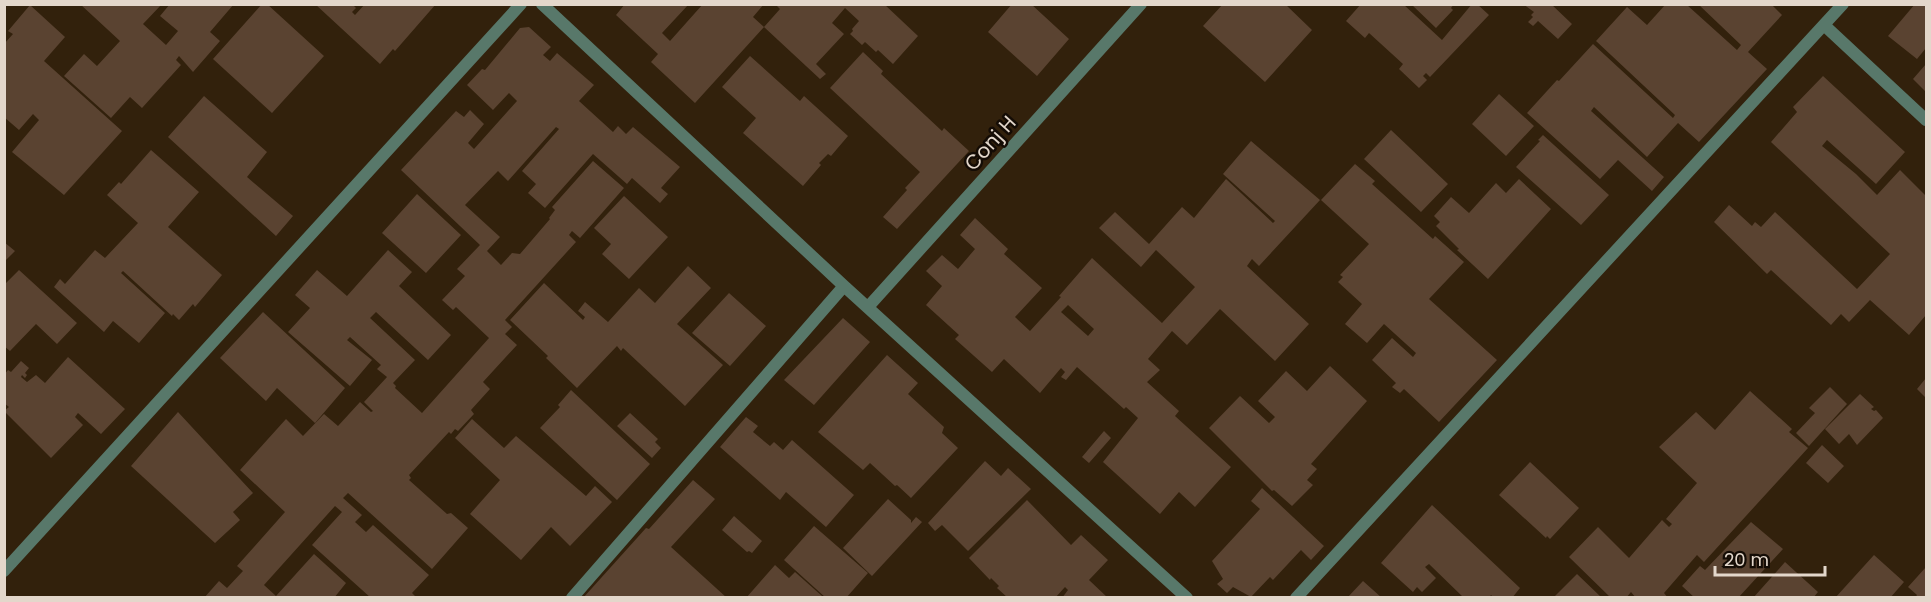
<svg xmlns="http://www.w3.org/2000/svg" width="1931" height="602" font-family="Poppins,sans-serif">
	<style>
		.building { fill: #5a4331; fill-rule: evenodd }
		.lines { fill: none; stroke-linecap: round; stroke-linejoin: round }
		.minor { stroke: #58786a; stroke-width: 12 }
		.labels { text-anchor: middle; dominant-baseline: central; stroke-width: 5; stroke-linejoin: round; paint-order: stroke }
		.street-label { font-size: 20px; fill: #e3d7cb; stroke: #140c05 }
	</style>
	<rect width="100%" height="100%" fill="#32210c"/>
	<path class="building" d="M80 4H162L143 24 166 45 178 31 160 16 170 4H234L210 32 220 41 193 72 179 56 176 60 181 65 142 108 130 97 111 118 64 76 84 54 97 66 120 41Z
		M262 4H267L324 56 272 113 213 59Z
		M315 4H352L356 8 352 12 355 15 365 4H436L395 51 393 49 380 64Z
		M625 4H689L662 33 670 41 703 4H764L753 17 764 27 695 103 651 62 658 54 616 15Z
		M775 4H884L918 36 893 64 878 50 876 52 865 42 862 45 850 34 853 31 852 29 859 21 845 8 832 23 844 34 816 64 826 74 820 79 764 27 780 9Z
		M1012 4H1031L1069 39 1037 76 988 32Z
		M1223 4H1285L1312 30 1265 82 1203 26Z
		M1361 4H1403L1442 40 1472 4H1477L1489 15 1430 77 1426 73 1423 76 1427 80 1419 88 1399 69 1403 64 1369 33 1365 38 1346 21Z
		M1411 4H1454L1451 8 1453 10 1436 28Z
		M1523 4H1551L1572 24 1558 39 1538 21 1533 26 1528 22 1533 17 1531 15 1534 12Z
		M1698 4H1771L1782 15 1748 52 1767 69 1699 142 1678 123 1647 157 1594 107 1591 111 1664 177 1652 191 1618 160 1600 179 1527 113 1557 80 1559 81 1593 44 1673 118 1675 115 1596 41 1627 7 1647 25 1665 5H1687L1737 50 1741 45Z
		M1915 4H1926V48L1917 59 1888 36Z
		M30 5 65 37 44 61 122 131 64 195 12 152 39 120 33 114 19 130 4 117V44L13 34 8 31Z
		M529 27 551 47 543 55 550 61 557 53 594 85 579 101 613 132 618 126 626 134 633 127 680 167 661 188 668 194 660 203 632 178 627 184 593 154 545 208 528 193 536 184 522 171 559 129 556 127 508 181 498 171 465 205 500 237 487 251 501 265 512 253 520 254 550 219 549 218 555 210 552 207 593 161 624 188 580 238 572 231 569 235 576 242 505 320 512 327 505 334 517 345 483 382 490 389 471 410 474 414 458 431 455 429 451 434 449 432 409 475 411 478 409 480 447 514 451 513 468 528 432 569 348 493 343 498 362 515 355 522 366 532 373 525 429 575 412 593 417 598H371L312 545 342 512 335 506 264 585 276 596 314 554 346 583 334 598H204L219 581 227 588 243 571 237 566 285 512 240 470 286 419 303 436 324 414 338 426 360 402 371 412 373 411 364 402 387 377 377 369 381 365 350 337 347 340 372 360 350 386 288 332 310 308 295 295 317 270 347 296 388 250 412 272 399 286 451 335 428 360 376 312 370 318 415 360 393 383 396 386 395 388 422 413 489 338 456 307 453 310 442 300 465 276 457 269 480 245 401 170 456 111 464 117 470 110 484 124 468 143 474 149 517 101 509 93 493 110 467 85 482 69 485 70 520 28Z
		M863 52 883 71 881 74 942 131 944 128 969 151 897 229 883 217 907 190 905 188 920 172 830 88Z
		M750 56 800 101 804 96 848 136 831 156 828 154 819 163 821 165 803 186 743 133 756 118 722 87Z
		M1926 64V92L1913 79Z
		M1823 76 1905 152 1876 184 1827 140 1822 146 1856 174 1877 195 1900 170 1926 196V315L1909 335 1870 300 1849 322 1841 314 1831 325 1771 270 1767 274 1714 222 1729 205 1752 226 1755 222 1761 227 1775 212 1857 289 1890 254 1771 142 1797 112 1793 107Z
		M1499 94 1534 126 1506 156 1472 124Z
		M204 96 267 152 247 177 293 216 276 236 168 137Z
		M1391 130 1448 184 1421 212 1364 159Z
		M1543 135 1609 195 1581 225 1516 167 1540 141 1538 140Z
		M1251 141 1320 200 1259 266 1252 259 1247 266 1309 324 1275 361 1220 309 1187 345 1172 331 1148 359 1160 370 1147 382 1179 411 1175 416 1231 467 1195 507 1179 492 1160 514 1103 462 1138 418 1126 407 1124 409 1077 367 1066 380 1061 377 1065 372 1061 368 1040 393 1004 359 992 372 955 339 959 335 926 305 942 286 926 271 942 255 958 269 975 249 960 235 975 218 1008 249 1004 254 1042 288 1015 317 1030 331 1061 297 1059 296 1092 258 1162 323 1195 287 1156 250 1141 267 1099 228 1115 212 1149 244 1182 207 1194 218 1226 179 1273 223 1275 221 1223 174ZM1068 305 1094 329 1088 336 1061 312Z
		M151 150 199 192 168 227 222 275 195 307 193 304 179 320 173 314 172 316 123 271 121 273 165 313 139 343 113 321 104 332 54 287 60 279 65 284 95 250 105 258 138 223 107 195 119 182 121 184Z
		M1355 164 1375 181 1372 184 1433 239 1435 236 1464 262 1429 299 1497 360 1439 422 1404 389 1400 393 1392 387 1396 383 1372 360 1392 338 1413 357 1416 353 1384 324 1367 343 1345 324 1362 304 1338 282 1343 277 1340 275 1369 244 1321 200Z
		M1519 179 1551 209 1488 279 1457 250 1459 249 1436 226 1440 222 1434 216 1451 197 1469 213 1496 183 1506 193Z
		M417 194 461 235 426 273 382 233Z
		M624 196 668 237 629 279 602 254 611 244 594 228Z
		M4 242 15 251 4 262Z
		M688 266 711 288 677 324 723 365 685 406 623 348 621 351 617 346 577 388 546 358 548 356 510 320 544 283 583 320 585 317 578 311 585 302 608 322 639 288 655 303Z
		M19 270 77 323 57 344 36 324 10 351 4 346V285Z
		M729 293 766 326 730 366 692 333Z
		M263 312 345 388 315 423 277 388 266 401 220 358Z
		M843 318 870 342 814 405 784 380Z
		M887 355 918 383 908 394 944 427 942 433 958 448 911 498 897 485 895 486 870 463 863 470 818 432Z
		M68 357 125 409 101 434 78 413 75 417 83 425 51 458 4 411 9 407 4 403V375L8 370 11 372 21 361 29 368 25 373 27 375 25 378 22 375 21 377 27 382 36 375 45 383Z
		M1330 366 1367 401 1311 464 1317 469 1307 480 1313 485 1292 506 1274 490 1272 491 1209 428 1240 396 1269 423 1275 417 1258 401 1286 371 1307 391Z
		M1926 378V398L1917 389Z
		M1830 387 1847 404 1809 446 1796 433 1815 413 1809 408Z
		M571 390 650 464 617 500 540 428 560 407 558 405Z
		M1750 391 1792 429 1789 432 1808 448 1704 562 1697 555 1664 593 1668 598H1636L1631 592 1626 598H1611L1569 557 1598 527 1629 558 1662 520 1669 527 1672 524 1666 519 1697 483 1659 447 1696 412 1715 430Z
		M1860 394 1874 407 1871 409 1874 411 1876 410 1883 418 1857 445 1849 434 1839 444 1825 429Z
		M178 412 253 493 233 512 240 520 215 543 131 466Z
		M630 413 658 439 655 442 661 448 652 458 617 426Z
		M746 417 758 426 753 432 770 446 774 442 783 450 792 440 854 495 826 527 786 492 780 500 720 447Z
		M472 419 504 448 516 436 586 496 595 486 612 502 570 546 551 527 521 560 470 514 500 480 455 438Z
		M1104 431 1111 438 1089 463 1082 457Z
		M1822 445 1844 466 1828 483 1806 463Z
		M985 461 1001 476 1008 468 1031 489 968 551 942 525 935 531 928 523Z
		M1530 462 1579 508 1550 539 1547 536 1546 538 1499 495Z
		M693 480 715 499 671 547 727 598H583L646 528 649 529Z
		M1262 488 1324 546 1311 560 1301 550 1273 580 1270 577 1251 597 1233 587 1227 593 1217 584 1223 579 1212 561 1260 509 1251 501Z
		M888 499 911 520V523L916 517 922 522 872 576 843 548Z
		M1027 500 1071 545 1081 535 1108 560 1089 580 1108 598H1062L1068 590 1065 587 1055 598H1008L997 588 999 586 991 578 990 580 969 558Z
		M1432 505 1520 588 1512 598H1494L1491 595 1489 598H1464L1429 564 1425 567 1436 578 1422 592 1417 587 1413 592 1381 563Z
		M734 516 762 541 752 553 749 551 747 552 722 530Z
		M1751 522 1783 549 1738 598H1695L1682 586 1700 566 1705 570Z
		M814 526 868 573 846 598H826L784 560Z
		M1874 555 1904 582 1890 598H1835Z
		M1785 562 1818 592 1813 598H1753Z
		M775 565 789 578 795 572 822 596 746 598Z
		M1926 567V598H1915L1917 595 1908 587Z
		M1577 574 1602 598H1553Z
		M1363 581 1382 598H1347Z"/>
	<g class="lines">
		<path class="minor" d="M542 4 844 286 1187 598
			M1824 25 1926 120
			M868 307 1141 4
			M4 571 521 4
			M572 598 844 286
			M1296 598 1843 4"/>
	</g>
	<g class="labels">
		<g class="street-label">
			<text transform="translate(990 143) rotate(-48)">Conj H</text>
		</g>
	</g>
	<rect width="1931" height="602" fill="none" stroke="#e3d7cb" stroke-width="12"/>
	<path d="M1715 566v9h110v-9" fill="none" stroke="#e3d7cb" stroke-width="3"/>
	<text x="1724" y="566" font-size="18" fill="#e3d7cb" stroke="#140c05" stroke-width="4.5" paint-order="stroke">20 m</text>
</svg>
